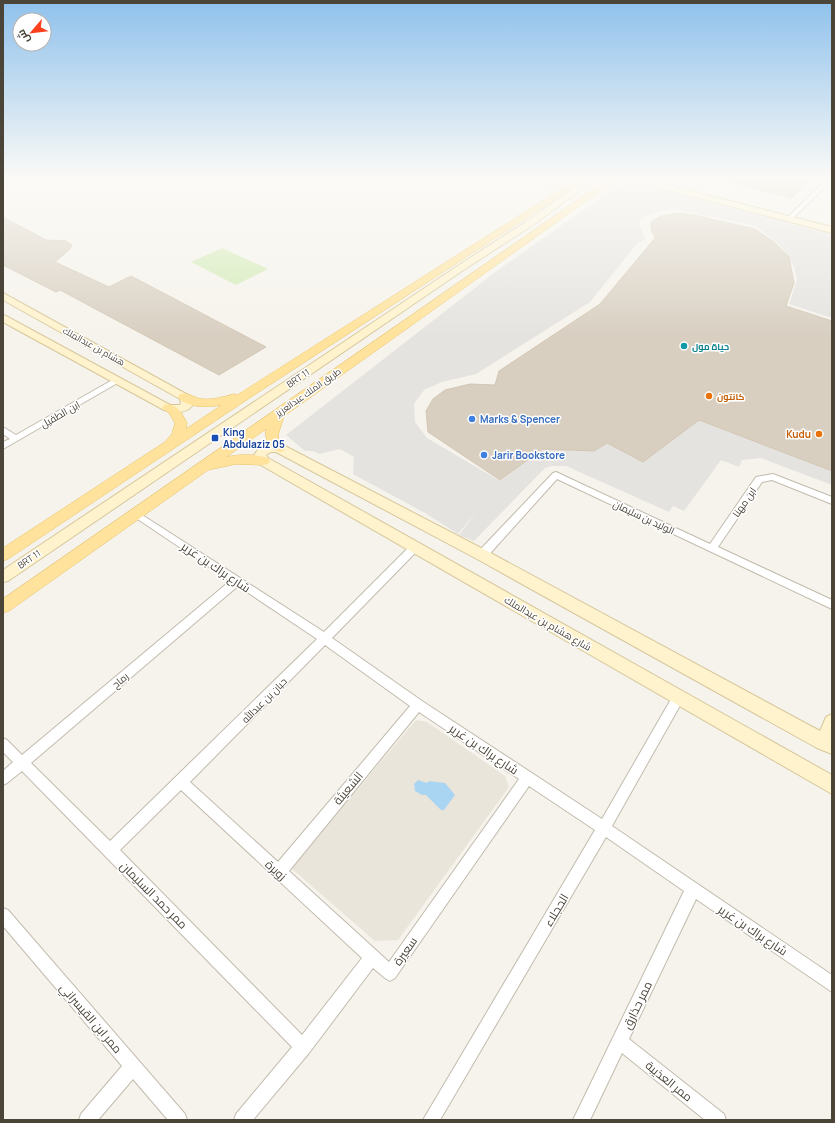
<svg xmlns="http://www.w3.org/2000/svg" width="835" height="1123" font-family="Manrope,Cairo,sans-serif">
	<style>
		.residential { fill: #eae5da }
		.green { fill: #d2eab5 }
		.parking { fill: #e5e3e0 }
		.water { fill: #a9d4f2 }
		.building { fill: #d8cfc1; stroke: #d3c7b4 }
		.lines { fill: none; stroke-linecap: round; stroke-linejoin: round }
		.street-casing { stroke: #c2bbae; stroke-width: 2 }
		.secondary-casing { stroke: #d6c79b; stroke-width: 2 }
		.primary-casing { stroke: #e6c16a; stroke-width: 1 }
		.street { fill: #fff; fill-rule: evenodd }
		.secondary { fill: #fff3cd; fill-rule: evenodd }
		.primary { fill: #ffe39c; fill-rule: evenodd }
		.culture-dot { fill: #0f9aa8; stroke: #fff; stroke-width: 1.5 }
		.food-dot { fill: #e8710a; stroke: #fff; stroke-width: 1.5 }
		.shop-dot { fill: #3f7fe0; stroke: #fff; stroke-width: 1.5 }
		.transit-dot { fill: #1a4fb4; stroke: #fff; stroke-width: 1.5 }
		.labels { text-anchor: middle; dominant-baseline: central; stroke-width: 3; stroke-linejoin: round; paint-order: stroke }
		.far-street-label { font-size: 9px; fill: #4b4439; stroke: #fff }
		.far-culture-label { font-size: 9px; font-weight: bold; fill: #0d838f; stroke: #fff; text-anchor: start }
		.far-food-label { font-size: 9px; font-weight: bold; fill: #c56008; stroke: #fff; text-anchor: start }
		.street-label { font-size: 10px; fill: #4b4439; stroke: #fff }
		.shop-label { font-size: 10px; font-weight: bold; fill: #366cbe; stroke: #fff; text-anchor: start }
		.transit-label { font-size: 10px; font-weight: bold; fill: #164399; stroke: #fff; text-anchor: start }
		.food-label { font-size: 10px; font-weight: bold; fill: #c56008; stroke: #fff; text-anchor: end }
		.near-street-label { font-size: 12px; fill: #4b4439; stroke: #fff }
	</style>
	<rect width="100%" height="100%" fill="#f6f3ec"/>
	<path class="residential" d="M416 720 427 722 505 776 509 787 398 940 375 941 291 868Z"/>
	<path class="green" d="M222 248 268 269 236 285 191 262Z"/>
	<path class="parking" d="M626 180 832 235V318L789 304 797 280 794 266 783 249 770 237 755 226 676 209 657 212 642 217 639 223 645 239 635 246 590 302 476 374 442 382 424 390 414 404 415 422 427 438 500 481 543 449 607 443 643 462 699 420 832 471V485L761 458 742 460 739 467 721 460 684 511 673 506 669 512 566 466H551L545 468 474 541 459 535 476 512 458 534 425 513 353 474 354 457 340 449 319 454 313 451H305L286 435 498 270Z"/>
	<path class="water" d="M418 780 427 783 429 781 445 783 455 795 444 810H441L426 795H422L415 791 414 784Z"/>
	<path class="building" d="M730 179H811L792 198 729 182Z
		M678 213 694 215 755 229 774 242 789 257 794 283 786 306 832 321V471L699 420 643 462 607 443 594 451 543 449 500 480 428 432 426 411 433 399 445 390 470 384 495 385 499 371 600 304 655 238 651 229V222L661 216Z
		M3 217 46 240 66 241 72 245 69 250 55 262 109 287 131 276 266 347 219 375 60 290 56 292 3 265Z"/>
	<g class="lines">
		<g class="street-casing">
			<path id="street" d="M827 179H832V180L792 219H788V217Z
				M114 379H120L121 381 3 449V442L10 439 3 434V427L16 435Z
				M556 472 710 544 756 477 773 474 832 497V504L772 480 762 482 718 547 832 600V609L557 479 486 558H478L477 555 478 552 553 473Z
				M136 511 324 632 413 543H419L421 546 419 549 332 638 422 701 602 819 674 694 678 693 682 694 684 698 682 702 612 826 832 975V992L696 899 629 1039 724 1114 726 1120H705L622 1053 590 1120H573L684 891 606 837 440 1120H423L595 830 529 786 395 978 390 981 385 978 373 968 309 1053 253 1120H234L236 1114 292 1047 22 771 7 783 3 785V771L13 762 3 752V738L7 740 22 755 230 581 133 516 131 514 133 512ZM238 586 317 639 110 841 31 763ZM325 645 410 706 278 862 190 782ZM419 712 519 779 389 962 289 871ZM181 790 362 958 302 1035 120 850Z
				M3 908 8 910 185 1114 187 1120H168L133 1079 98 1120H79L81 1114 122 1066 3 926Z"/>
		</g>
		<g class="secondary-casing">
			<path id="secondary" d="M565 179H573L560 188 557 197H551L550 195 554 185Z
				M587 179H595L536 223 462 271 8 581 3 582V570L456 267 530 219Z
				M633 179H644L832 227V233L634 181Z
				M3 293 188 395 193 402V405C186 414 175 413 164 410L3 322V315L6 316 170 405H179L181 404 180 399 3 300Z
				M271 444 283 445 487 551 820 731 826 717 832 714V754L817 748 477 559 276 452H271L266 455 268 458 832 775V794L259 464 254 455 259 448Z"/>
		</g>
		<g class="primary-casing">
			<path id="primary" d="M577 179H586L251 397 8 559 3 561V548L165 442 172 434 175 423 169 413 162 408 164 405C177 402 182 414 187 423L186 429 222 405C210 407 187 409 178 397L180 394C188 392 194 398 202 399 213 400 223 397 234 394L237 395Z
				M608 179H617L284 416 278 435 279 441 285 448 284 451C271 454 264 440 266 429L226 457C240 454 254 454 268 458L270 461 268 464 263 465 236 464 208 470 9 611 3 613V599Z"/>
		</g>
		<use href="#street" class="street"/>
		<use href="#secondary" class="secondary"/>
		<use href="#primary" class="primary"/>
	</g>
	<linearGradient id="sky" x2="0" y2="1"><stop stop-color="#8fc1ec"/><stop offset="0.53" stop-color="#fbfaf6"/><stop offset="1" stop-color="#fbfaf6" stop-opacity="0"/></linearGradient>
	<rect width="835" height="336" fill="url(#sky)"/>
	<circle class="culture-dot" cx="684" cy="346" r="4"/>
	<g class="food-dot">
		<circle cx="709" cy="396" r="4"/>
		<circle cx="819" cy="434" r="4"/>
	</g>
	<g class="shop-dot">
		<circle cx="472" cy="419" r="4"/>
		<circle cx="484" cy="455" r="4"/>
	</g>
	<rect class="transit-dot" x="211" y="434" width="8" height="8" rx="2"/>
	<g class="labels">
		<g class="far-street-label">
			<text transform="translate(94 346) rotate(29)">هشام بن عبدالملك</text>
			<text transform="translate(298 378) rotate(-34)">BRT 11</text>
			<text transform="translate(308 392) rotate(-35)">طريق الملك عبدالعزيز</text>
			<text transform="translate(29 559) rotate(-34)">BRT 11</text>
		</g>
		<g class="far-culture-label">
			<text x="692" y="346">حياة مول</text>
		</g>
		<g class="far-food-label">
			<text x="717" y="396">كانتون</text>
		</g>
		<g class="street-label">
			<text transform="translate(60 414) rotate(-30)">ابن الطفيل</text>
			<text transform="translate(744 502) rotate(-55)">ابن مهنا</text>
			<text transform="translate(644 517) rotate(25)">الوليد بن سليمان</text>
			<text transform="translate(548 623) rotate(30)">شارع هشام بن عبدالملك</text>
			<text transform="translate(120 680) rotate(-40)">رماح</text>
			<text transform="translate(264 700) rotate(-45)">حبان بن عبدالله</text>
		</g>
		<g class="shop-label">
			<text x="480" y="419">Marks &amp; Spencer</text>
			<text x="492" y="455">Jarir Bookstore</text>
		</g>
		<g class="transit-label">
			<text x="223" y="432">King<tspan x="223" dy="12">Abdulaziz 05</tspan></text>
		</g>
		<g class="food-label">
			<text x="811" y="434">Kudu</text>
		</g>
		<g class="near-street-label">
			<text transform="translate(216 567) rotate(34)">شارع براك بن غرير</text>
			<text transform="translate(484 749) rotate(34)">شارع براك بن غرير</text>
			<text transform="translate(348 788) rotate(-50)">الشعيثة</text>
			<text transform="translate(276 870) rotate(42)">زويرة</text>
			<text transform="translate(154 895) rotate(45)">ممر حمد السليمان</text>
			<text transform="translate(556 910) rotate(-59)">الحجلاء</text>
			<text transform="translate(753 930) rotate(34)">شارع براك بن غرير</text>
			<text transform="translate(405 951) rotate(-55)">سعيرة</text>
			<text transform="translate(637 1005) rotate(-64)">ممر حذارق</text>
			<text transform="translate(91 1018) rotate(49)">ممر ابن القيسراني</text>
			<text transform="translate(669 1081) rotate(39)">ممر العذيبة</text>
		</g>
	</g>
	<rect width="835" height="1123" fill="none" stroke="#4b4439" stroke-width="8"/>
	<g transform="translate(32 32) rotate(242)"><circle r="19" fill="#ffffff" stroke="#b7b4b0"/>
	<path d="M0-3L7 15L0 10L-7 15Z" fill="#fc3f1d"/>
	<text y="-6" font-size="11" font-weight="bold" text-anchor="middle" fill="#4b4439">ش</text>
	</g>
</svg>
